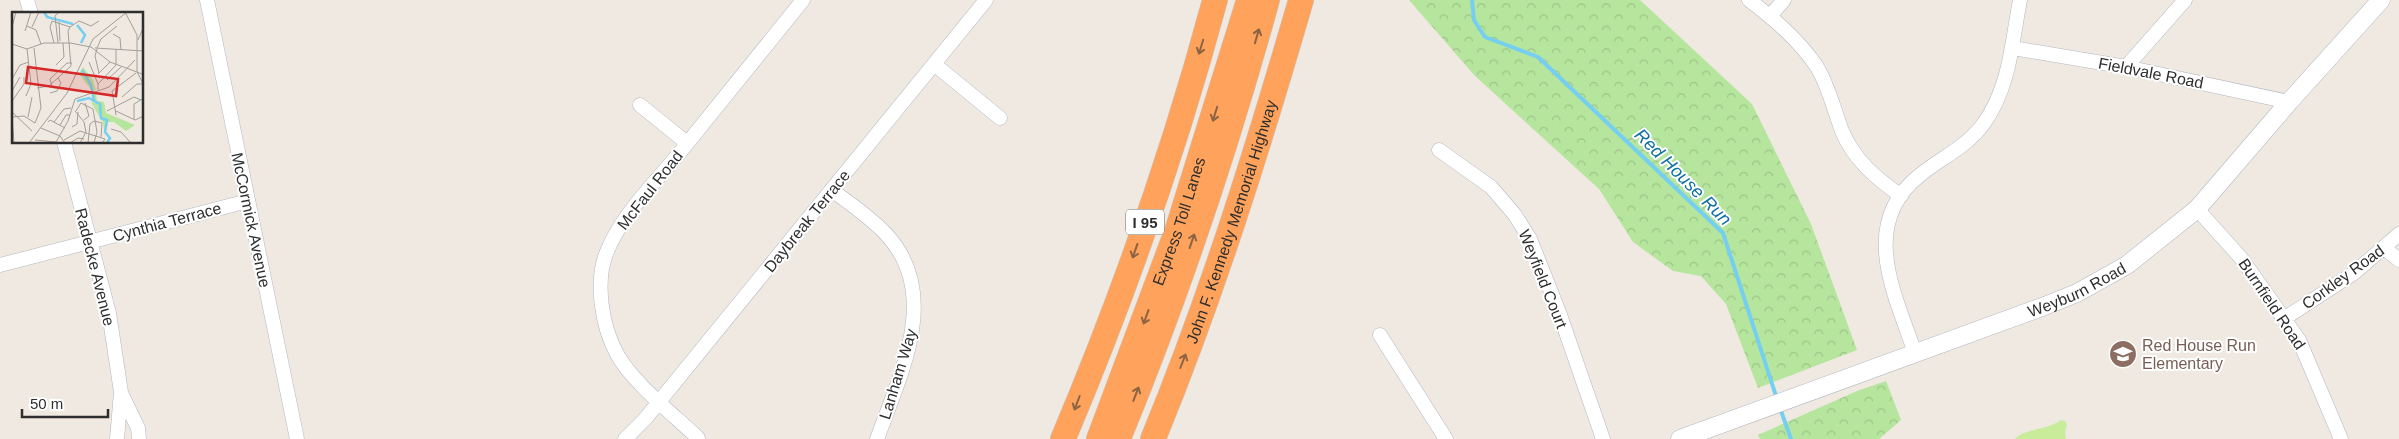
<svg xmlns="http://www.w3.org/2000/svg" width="2399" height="439" font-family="Arial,sans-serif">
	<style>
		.forest { fill: url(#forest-crowns) }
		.pitch { fill: #c9ec9a }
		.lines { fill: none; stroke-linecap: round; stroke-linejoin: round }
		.stream { stroke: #75cff0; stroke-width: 4 }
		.minor-casing { stroke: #b4b7c1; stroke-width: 15 }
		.tertiary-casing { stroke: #b4b7c1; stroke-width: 19 }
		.motorway-casing { stroke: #c9c9c9; stroke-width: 26 }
		.minor { stroke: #fff; stroke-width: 14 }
		.tertiary { stroke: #fff; stroke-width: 18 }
		.motorway { stroke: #ffa35c; stroke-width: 25 }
		.oneway { stroke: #8c6343 }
		.labels { text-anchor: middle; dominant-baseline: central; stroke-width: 4; stroke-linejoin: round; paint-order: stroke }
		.shield { fill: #fff; stroke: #6d6d6d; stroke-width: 1 }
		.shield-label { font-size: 15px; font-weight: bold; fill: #2e2e2e }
		.street-label { font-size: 16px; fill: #2e2e2e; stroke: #fff }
		.education-label { font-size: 16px; fill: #785e54; stroke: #fff; text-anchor: start }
		.water-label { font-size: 18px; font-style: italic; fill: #0d6fa3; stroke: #fff }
		.inset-river { fill: none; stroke: #75cff0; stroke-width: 2.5 }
		.inset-road { fill: none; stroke: #a29e99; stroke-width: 1 }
		.view { fill: #d62828; fill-opacity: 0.15; stroke: #d62828; stroke-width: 2.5 }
		.inset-edge { fill: none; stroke: #2e2e2e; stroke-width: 2.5 }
	</style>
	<defs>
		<pattern id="forest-crowns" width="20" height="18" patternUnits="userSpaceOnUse" patternTransform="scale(1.25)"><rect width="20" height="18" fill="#b6e59e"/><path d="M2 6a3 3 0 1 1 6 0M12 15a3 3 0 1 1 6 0" fill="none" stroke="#9dc588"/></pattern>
	</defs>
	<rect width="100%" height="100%" fill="#efe9e1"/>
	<path class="forest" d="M1409 0H1640L1752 104 1811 224 1857 350 1758 388 1726 304 1701 276 1673 271 1633 242 1599 189 1475 76Z
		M1886 381 1901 420 1879 439H1760L1758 435 1857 391Z"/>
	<path class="pitch" d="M2061 420 2065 421 2067 425 2065 432 2066 439H2015C2022 429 2048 430 2061 420Z"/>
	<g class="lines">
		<path class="stream" d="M1472 0 1474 20 1485 37 1538 57 1723 233 1777 399
			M1780 408 1791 439"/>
		<g class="minor-casing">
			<path id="minor" d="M27 0 31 14
				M207 0 297 439
				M1749 0C1774 19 1799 40 1817 67 1829 87 1834 110 1842 131 1854 160 1876 178 1901 196
				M1770 16 1784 0
				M2013 48 2126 67 2289 102
				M934 64 1000 118
				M2126 67 2185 0
				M640 105 687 143
				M64 142 109 313 121 392 117 439
				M1439 150 1491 187 1515 215 1530 239 1559 312 1603 439
				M833 191C851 204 870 217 886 234 942 294 900 375 877 439
				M2197 209 2241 258 2299 340 2341 439
				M2384 248 2399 260
				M0 265 248 201
				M2285 318 2354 273 2399 234
				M1380 335 1446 439
				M1915 353C1895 294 1858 224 1920 175 1942 157 1967 147 1984 123 2010 87 2012 41 2020 0
				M122 395 138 428 139 439
				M698 438C675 416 631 381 617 354 602 327 595 283 606 254 620 217 652 186 677 156 719 104 761 52 803 0
				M625 439 645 419 986 0"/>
		</g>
		<g class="tertiary-casing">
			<g id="tertiary">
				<path id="s1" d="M1680 439 2042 307 2077 293 2127 265 2197 209 2289 102 2381 0"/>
			</g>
		</g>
		<g class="motorway-casing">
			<g id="motorway">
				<path d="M1063 439C1123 297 1175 149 1215 0"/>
				<path id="s2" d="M1099 439 1177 231 1249 0"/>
				<path d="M1118 439C1177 296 1226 149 1267 0"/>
				<path id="s3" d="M1153 439C1212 296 1258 148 1301 0"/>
			</g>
		</g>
		<use href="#minor" class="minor"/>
		<use href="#tertiary" class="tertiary"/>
		<use href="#motorway" class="motorway"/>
	</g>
	<defs><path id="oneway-shaft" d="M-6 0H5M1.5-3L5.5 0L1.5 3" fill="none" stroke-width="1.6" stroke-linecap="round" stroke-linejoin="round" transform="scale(1.25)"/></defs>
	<g class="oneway">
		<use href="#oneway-shaft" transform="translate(1257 36) rotate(-74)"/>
		<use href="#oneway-shaft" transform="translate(1201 47) rotate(107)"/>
		<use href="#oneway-shaft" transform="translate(1215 114) rotate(107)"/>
		<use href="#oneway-shaft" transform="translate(1192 241) rotate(-71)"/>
		<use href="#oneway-shaft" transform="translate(1135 251) rotate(109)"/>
		<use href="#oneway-shaft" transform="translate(1146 317) rotate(110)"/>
		<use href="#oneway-shaft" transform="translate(1183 361) rotate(-69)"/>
		<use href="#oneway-shaft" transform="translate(1136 394) rotate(-69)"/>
		<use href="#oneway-shaft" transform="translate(1077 403) rotate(111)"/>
	</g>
	<defs>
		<g id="school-disc" transform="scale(1.4375)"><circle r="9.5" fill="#8d6e63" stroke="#fff"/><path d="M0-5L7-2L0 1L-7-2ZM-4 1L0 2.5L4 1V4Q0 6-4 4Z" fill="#fff"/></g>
	</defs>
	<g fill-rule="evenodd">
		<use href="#school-disc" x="2123" y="354"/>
	</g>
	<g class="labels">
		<rect class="shield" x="1126" y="209.5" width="38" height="25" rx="4"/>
		<g class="shield-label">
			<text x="1145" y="222">I 95</text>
		</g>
		<g class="street-label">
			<text transform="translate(2151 73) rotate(11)">Fieldvale Road</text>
			<text transform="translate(650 190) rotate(-52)">McFaul Road</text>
			<text transform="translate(251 220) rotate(78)">McCormick Avenue</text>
			<text transform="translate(807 221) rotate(-51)">Daybreak Terrace</text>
			<text stroke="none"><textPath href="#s2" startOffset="232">Express Toll Lanes</textPath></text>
			<text stroke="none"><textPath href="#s3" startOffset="231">John F. Kennedy Memorial Highway</textPath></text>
			<text transform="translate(167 222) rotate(-15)">Cynthia Terrace</text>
			<text transform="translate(95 267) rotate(76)">Radecke Avenue</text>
			<text transform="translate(2343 277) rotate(-36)">Corkley Road</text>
			<text transform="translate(1543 279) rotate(68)">Weyfield Court</text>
			<text stroke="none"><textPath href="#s1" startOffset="424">Weyburn Road</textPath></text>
			<text transform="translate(2272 304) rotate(56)">Burnfield Road</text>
			<text transform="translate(898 374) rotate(-73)">Lanham Way</text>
		</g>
		<g class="education-label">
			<text x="2142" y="345">Red House Run<tspan x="2142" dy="18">Elementary</tspan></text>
		</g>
		<g class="water-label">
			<text transform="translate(1683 177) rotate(45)">Red House Run</text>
		</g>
	</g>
	<g transform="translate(12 12)">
		<rect width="131" height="131" fill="#efe9e1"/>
		<path d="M71 55 81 68 84 78 80 79 67 62ZM80 80 84 82 85 89 92 90 94 101 123 113 114 119 102 110H96L93 123 91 111 79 90 83 91Z" fill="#b6e59e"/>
		<path class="inset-river" d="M32 0 35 5 61 12M65 13 73 23 69 31M70 58 79 73 82 89 88 92 89 106 95 108 93 120 98 126 95 131M65 89 77 86 82 89"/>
		<path class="inset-road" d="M113 0 125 23V60L132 63M47 10 48 29M15 14 24 18 29 32M0 15 4 0M20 15 27 0M58 15 67 9 79 14 87 9M13 19 19 0M101 22 108 26 109 38M126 28 132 14M42 31 38 15 40 9 58 15M46 31 43 4 47 0M0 32 15 37 32 31H58L79 35 98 50 125 60 132 73M22 36 29 96 23 111M83 36 132 39M85 36 89 27 105 14M85 37 83 44 87 61M77 50 86 72M44 53 52 45 51 31M86 62 98 50M0 67 8 53 17 50M95 68 109 55M40 75 38 67 55 51H60M25 76 37 74 59 54 56 19 58 15M86 78V72L104 53V37M0 79 8 65M100 79 124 61M100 79 104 103M38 81 45 79 49 71 46 66M14 84 19 72 15 37M110 85 125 72H130M0 89 12 72V65M63 99 72 110 74 120 68 131M64 99 69 91 81 97 85 120 82 131M95 99 122 85 129 88M104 99 123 108 132 104M0 100 20 119M0 105 12 104 23 111M0 105 2 131M16 105 20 85M122 107V92L132 86M72 108 77 104 73 91M36 110 38 108 53 116M42 110 52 97 59 96M48 113 54 103H58M60 115 65 112 66 100M29 116 48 124 53 131M99 117 109 120 119 131M23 128 44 130M52 128 68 119 93 127 90 131M44 130 56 109 63 87 97 75 123 48M17 131 55 81 81 27 115 0M58 131 66 126 72 127M76 131 78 112 82 109 90 111 89 125"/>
		<path class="view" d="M16 55 106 67 104 84 14 71Z"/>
		<rect width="131" height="131" class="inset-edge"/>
	</g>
	<path d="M22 409v8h86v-8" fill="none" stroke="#2e2e2e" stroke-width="2.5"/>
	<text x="30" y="409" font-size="15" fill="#2e2e2e" stroke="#ffffff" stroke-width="4" paint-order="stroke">50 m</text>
</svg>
